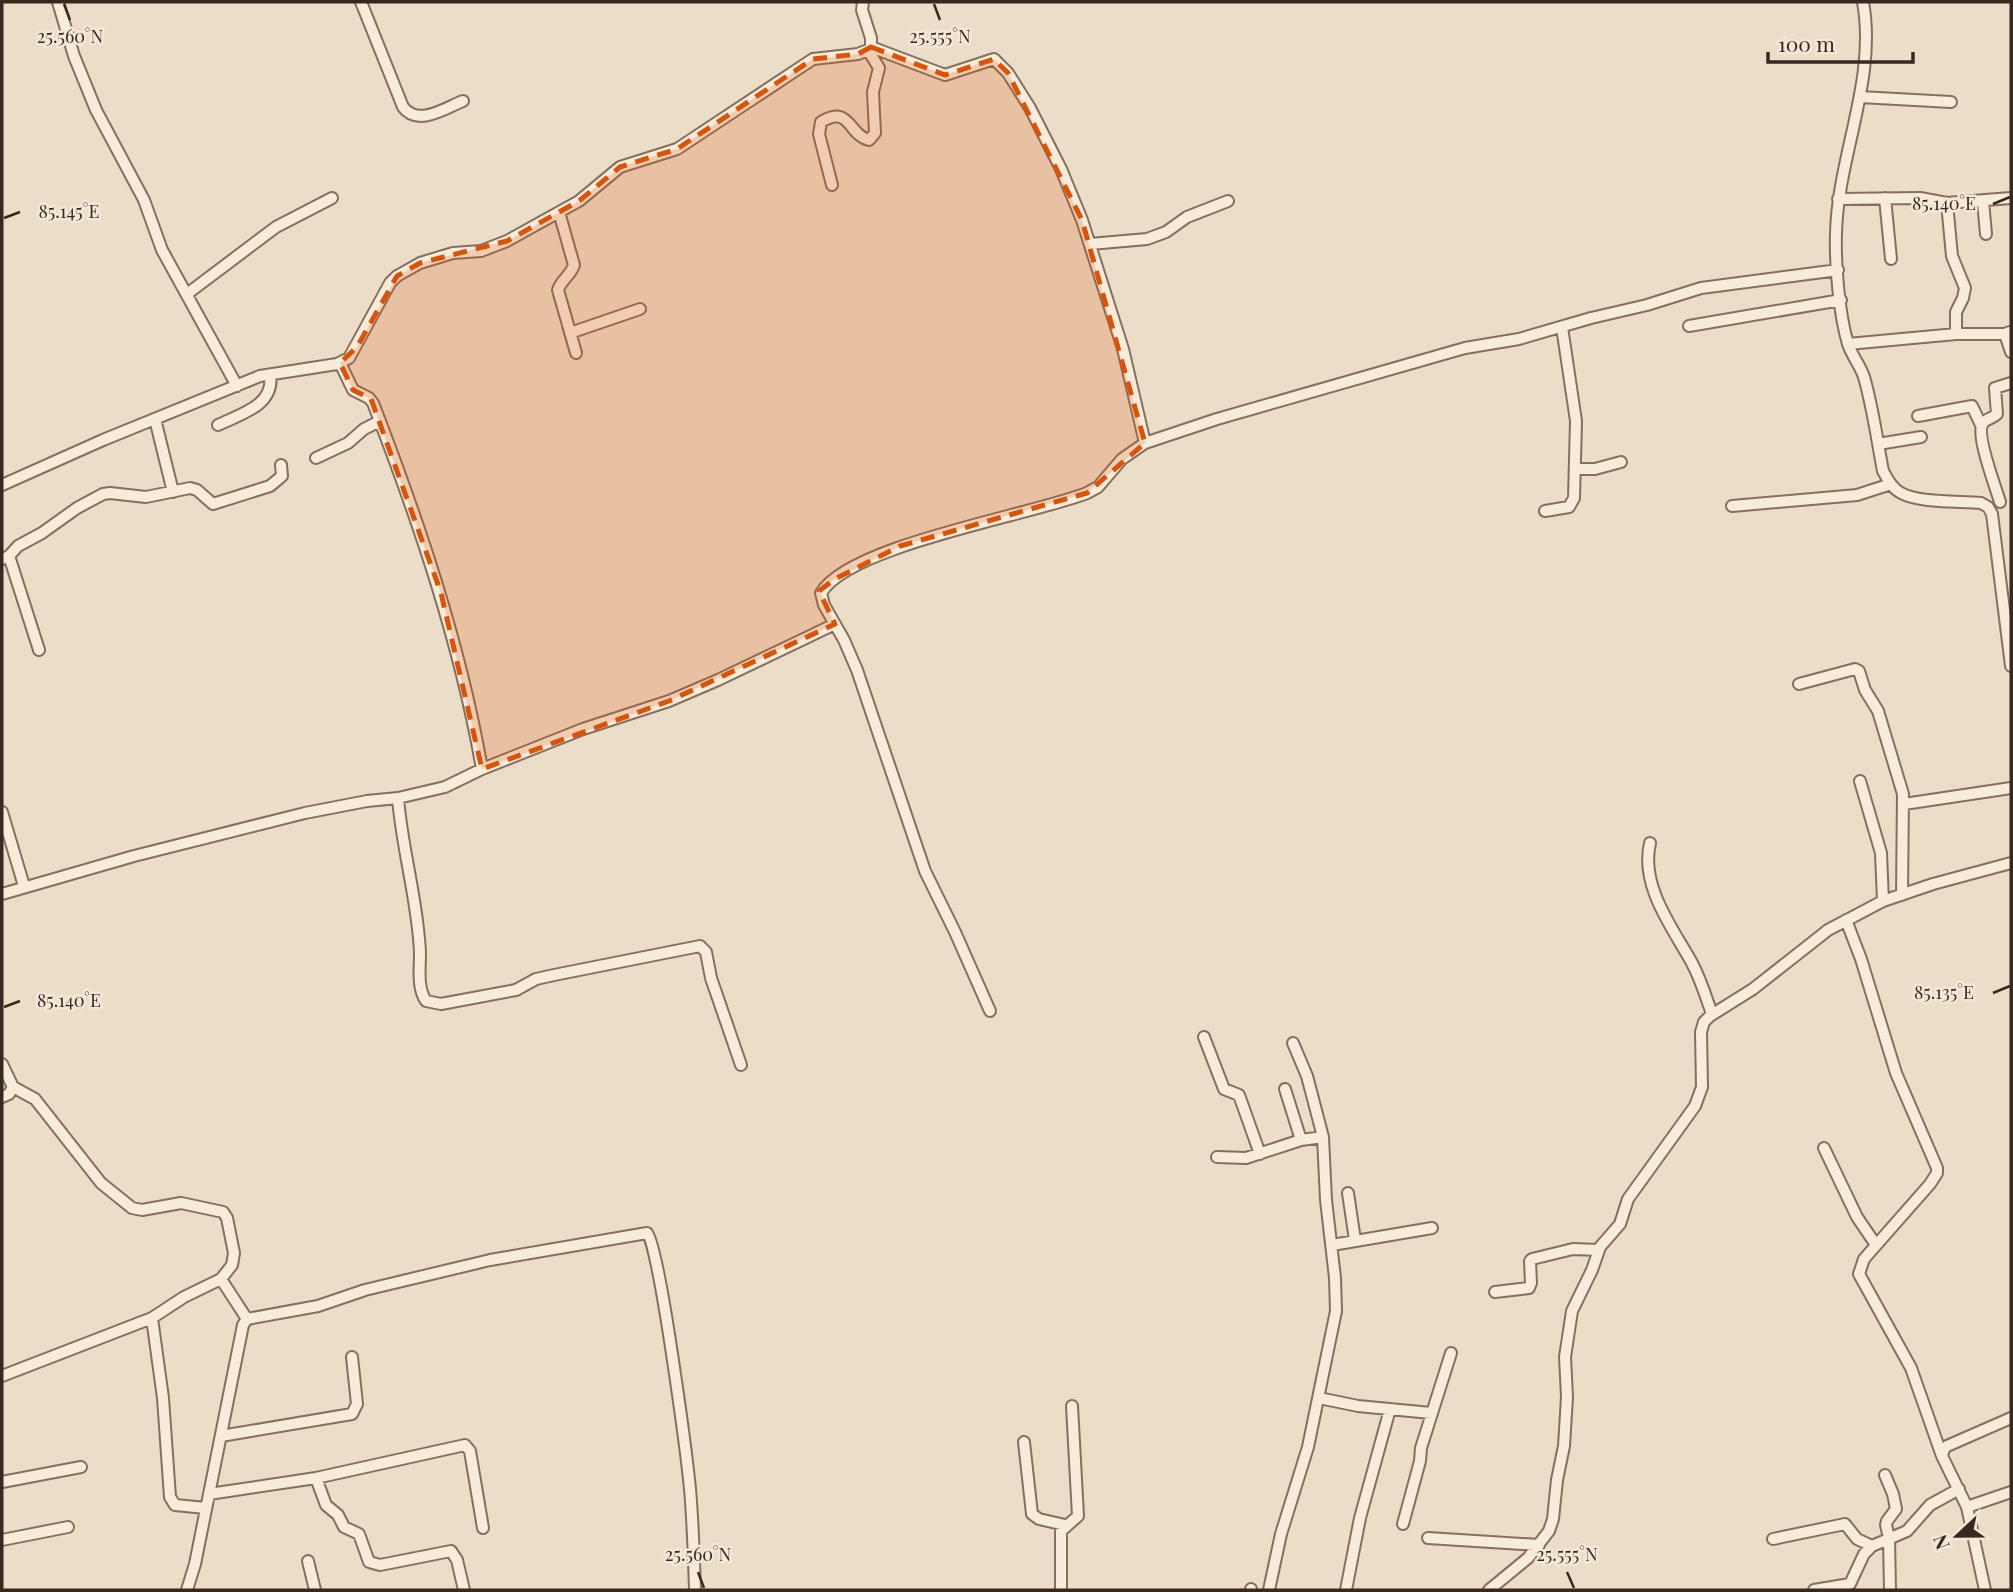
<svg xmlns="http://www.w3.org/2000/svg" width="2013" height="1592" font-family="'Playfair Display',serif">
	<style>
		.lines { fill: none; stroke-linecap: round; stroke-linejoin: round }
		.minor-casing { stroke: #866f5e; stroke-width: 14 }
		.minor { stroke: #f7ebda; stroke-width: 10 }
		.marked { fill: #d6540e; fill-opacity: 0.2; stroke: #d6540e; stroke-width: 5; stroke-dasharray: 14 9; stroke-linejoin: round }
		.ticks { fill: none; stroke: #372920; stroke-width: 2.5 }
		.ticks-label { font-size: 18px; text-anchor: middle; fill: #372920; stroke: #f3e8d7; stroke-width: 5; stroke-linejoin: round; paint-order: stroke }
	</style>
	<rect width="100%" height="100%" fill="#ebddc7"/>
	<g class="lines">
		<g class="minor-casing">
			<path id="minor" d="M58 2 74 56 96 110 144 200 162 250 237 386
				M361 2 403 107C418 127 445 108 463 101
				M1863 2C1877 80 1838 155 1836 233 1835 264 1839 314 1848 344 1852 356 1860 365 1864 377 1873 408 1877 440 1883 471 1888 480 1892 488 1901 493 1919 503 1959 501 1981 503L1988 507 1992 514 2011 666
				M871 47 945 75 994 59 1008 73 1030 108 1061 169 1082 220 1123 349 1145 443
				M1860 97 1951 102
				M832 185 819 134 821 122C850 104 848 135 869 140L875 133 873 92 879 68 868 50
				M1885 198 1891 259
				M1838 199 1920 198 1947 203 2011 198
				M1983 201 1986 234
				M1947 203 1952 256 1965 288 1963 298 1956 312V334
				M559 212 574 265C571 275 561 280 558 290L576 353
				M1090 244 1147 239 1166 232 1187 217 1228 201
				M187 294 276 227 332 198
				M1689 326 1841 300
				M2010 332 2005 334 2011 352
				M570 333 640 309
				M1848 344 1956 334H2005
				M340 363 353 390 369 398 373 403C419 522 460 643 482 769
				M1918 416 1972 406 1981 425
				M155 419 173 492
				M218 425C241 414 275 405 270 375
				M1878 444 1921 437
				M316 458 348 443 364 429 380 421
				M1575 469H1595L1621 462
				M2 485 103 440 260 376 337 364 349 358 390 283 397 276 420 263 453 253 481 251 507 241 579 201 620 167 677 149 813 59 858 54 868 50 871 47V38L862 10 863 2
				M2000 502C1996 488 1975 434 1983 423 1986 419 1993 418 1997 414L1995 388 2011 383
				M1732 506 1857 495 1891 484
				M1545 511 1569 507 1574 498 1576 421 1562 327
				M9 556 39 650
				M2 559 9 556 18 546 42 533 77 508 103 494 110 493 146 497 190 488 197 490 213 504 270 486 282 476 281 465
				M1799 684 1855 669 1859 671 1865 690 1878 711 1903 794 1902 895
				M1860 781 1881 853 1883 901
				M398 798C402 850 418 901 420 953 420 968 417 988 426 1001L441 1004 516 990 536 979 554 975 700 946 706 952 711 978 741 1065
				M1904 804 2011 788
				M2 812 24 886
				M1650 843C1640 886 1672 927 1692 963 1701 980 1706 997 1712 1014
				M2 894 134 856 305 813 367 801 398 798 445 787 482 769 583 729 669 701 718 680 835 624
				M1846 920 1861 959 1896 1073 1937 1168V1173L1930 1184 1864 1259 1859 1274 1911 1368 1942 1456
				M990 1011 955 932 925 871 857 670 844 640 824 605 821 593C849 545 1032 515 1087 493L1098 487 1122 459 1145 443 1217 419 1465 348 1519 339 1591 318 1647 305 1701 288 1838 270
				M1204 1037 1224 1089 1239 1095 1260 1154
				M2 1064 13 1087 9 1094 2 1097
				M1285 1089 1301 1140
				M1824 1148 1857 1217 1876 1245
				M1217 1157 1246 1158 1301 1140 1323 1137
				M1348 1193 1355 1240
				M1332 1245 1432 1228
				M221 1279 247 1319
				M1495 1292 1529 1288 1531 1283 1530 1261 1532 1259 1573 1249 1599 1250
				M152 1318 163 1398 170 1497 175 1505 206 1508
				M2 1376 152 1318 184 1297 221 1279 232 1265 234 1253 227 1218 223 1212 181 1203 142 1210 132 1208 101 1183 35 1099 13 1087
				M1319 1398 1358 1406 1431 1413
				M221 1436 352 1414 357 1404 352 1357
				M1024 1442 1032 1514 1039 1519 1065 1525
				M1885 1475 1893 1494 1896 1509 1887 1521 1886 1525 1889 1538 1890 1590
				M316 1478 326 1505 338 1515 344 1527 359 1534 369 1562 380 1565 451 1551 457 1560 464 1590
				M2 1482 81 1467
				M209 1494 316 1478 465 1445 470 1451 483 1528
				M1967 1507 2011 1492
				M1403 1524 1420 1461 1421 1448 1451 1353
				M1428 1538 1539 1545
				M1773 1539 1845 1524 1857 1539 1872 1546
				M2 1540 68 1527
				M308 1561 315 1590
				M187 1590 195 1564 243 1325 247 1319 318 1306 365 1290 490 1260 647 1233C659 1243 687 1458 690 1489 693 1523 694 1557 695 1590
				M1061 1590V1531L1078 1516 1072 1406
				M1251 1590V1589
				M1269 1590 1281 1534 1308 1447 1336 1311 1335 1278 1326 1200 1323 1137 1307 1076 1293 1043
				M1346 1590 1360 1518 1390 1409
				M1489 1590 1528 1558 1549 1531 1553 1519 1557 1480 1564 1446 1567 1397 1565 1357 1572 1311 1592 1270 1600 1247 1620 1224 1628 1199 1695 1106 1702 1087 1701 1032 1704 1022 1710 1016 1753 989 1828 930 1883 901 1933 884 2011 863
				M1814 1590 1850 1584 1864 1554 1872 1546 1907 1531 1930 1505 1959 1489
				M1985 1590 1967 1507 1942 1456 1944 1449 1947 1446 2011 1418"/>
		</g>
		<use href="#minor" class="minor"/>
	</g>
	<path class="marked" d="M871 47 945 75 994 59 1008 73 1082 220 1145 443 1087 493 900 546 835 579 819 591 835 624 669 701 482 769 441 593 371 399 353 390 340 363 357 347 397 276 420 263 507 241 579 201 620 167 677 149 813 59 858 54Z"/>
	<path class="ticks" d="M64 4 70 20M934 4 940 20M1993 204 2010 197M4 218 20 212M1993 993 2010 986M4 1007 20 1001M698 1572 704 1588M1567 1572 1574 1588"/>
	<g class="ticks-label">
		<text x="70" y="43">25.560°N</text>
		<text x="940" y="43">25.555°N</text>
		<text x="1944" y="210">85.140°E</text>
		<text x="69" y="218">85.145°E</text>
		<text x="1944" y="999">85.135°E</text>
		<text x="69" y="1007">85.140°E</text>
		<text x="698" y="1561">25.560°N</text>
		<text x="1567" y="1561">25.555°N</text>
	</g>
	<rect width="2013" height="1592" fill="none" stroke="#372920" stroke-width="7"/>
	<g transform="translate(1957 1536) rotate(248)" stroke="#f3e8d7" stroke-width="5" paint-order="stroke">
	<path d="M0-5L12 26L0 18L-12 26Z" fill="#372920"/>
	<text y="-10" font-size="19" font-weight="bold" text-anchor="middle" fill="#372920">N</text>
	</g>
	<path d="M1768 52v10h145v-10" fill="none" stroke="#372920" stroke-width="3.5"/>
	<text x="1778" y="52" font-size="21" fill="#372920" stroke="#f3e8d7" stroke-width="5" paint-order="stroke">100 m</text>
</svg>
